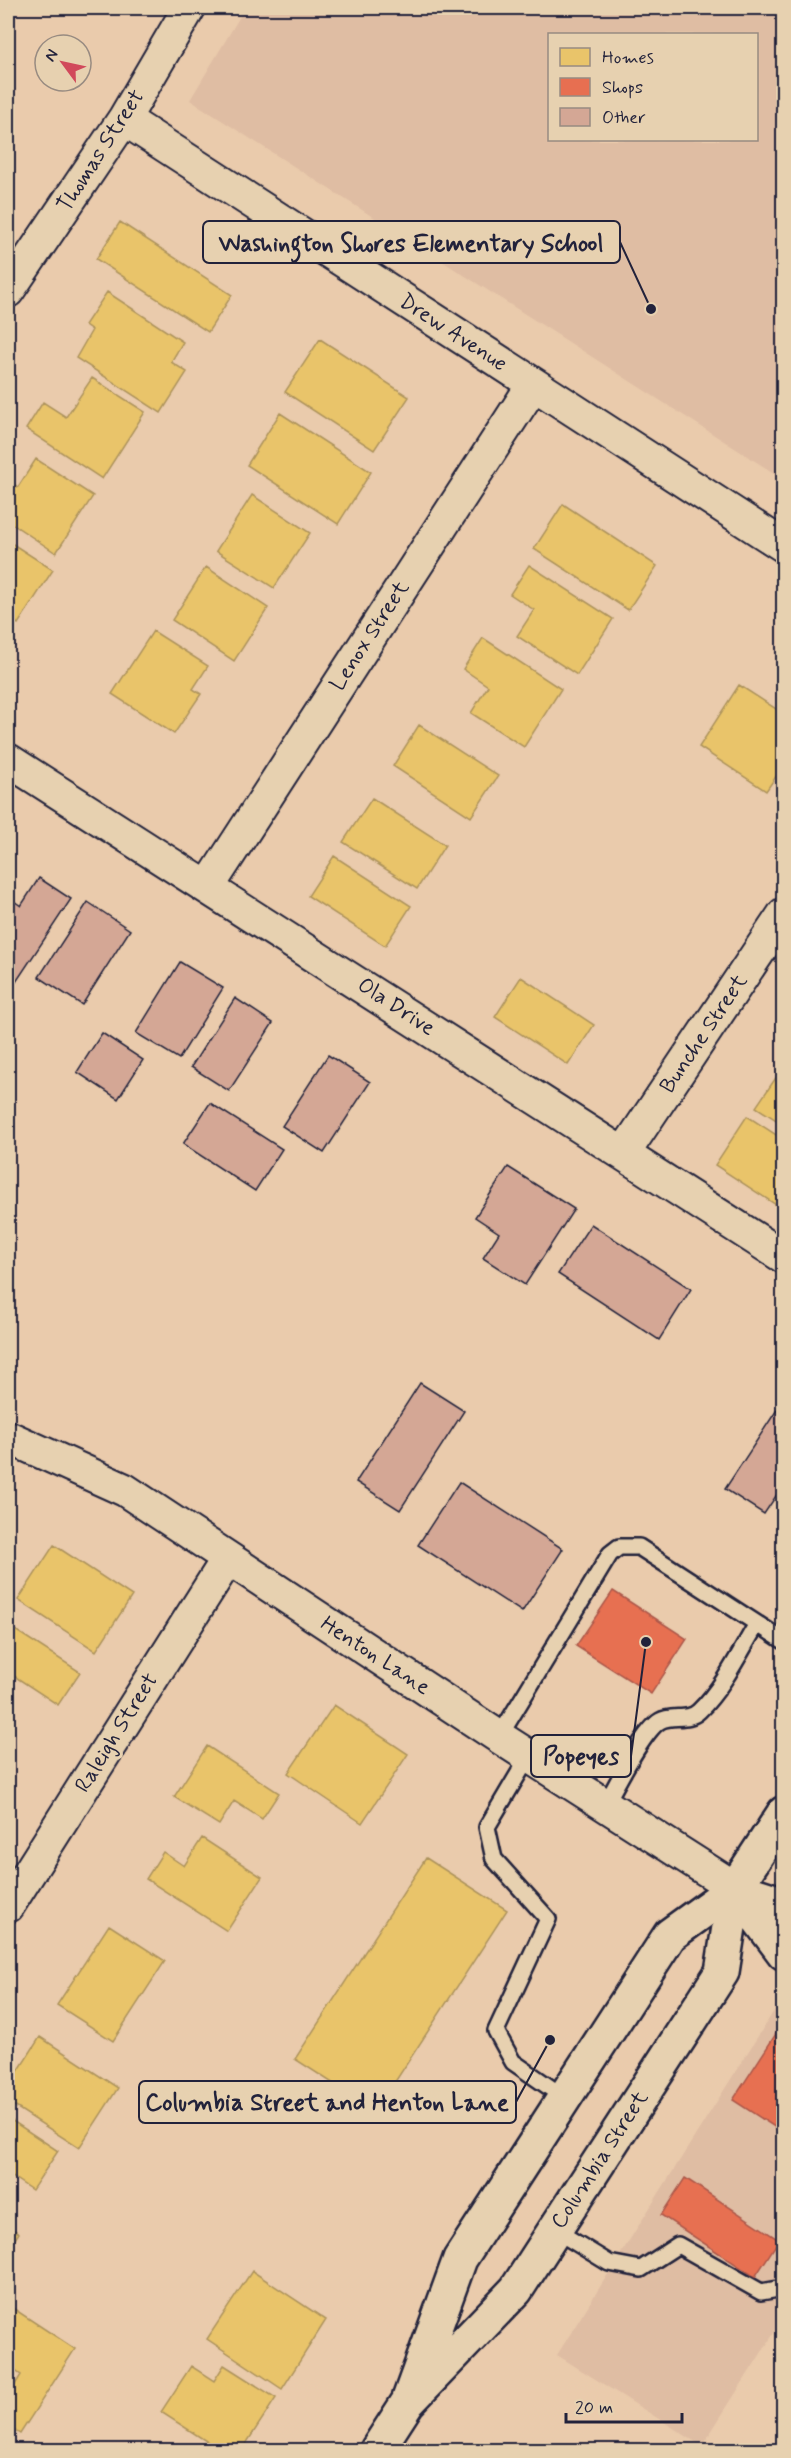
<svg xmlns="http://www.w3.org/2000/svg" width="791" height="2458" font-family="Mynerve,sans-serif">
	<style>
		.built { fill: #dfbda3; fill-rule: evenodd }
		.homes { fill: #e9c46a; stroke: #ad935c; stroke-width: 1.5 }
		.shops { fill: #e76f51; stroke: #ac584a; stroke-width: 1.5 }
		.building { fill: #d4a795; stroke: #22223b; stroke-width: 1.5 }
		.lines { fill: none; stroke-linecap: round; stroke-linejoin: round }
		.lane-casing { stroke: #22223b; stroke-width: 20 }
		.street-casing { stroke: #22223b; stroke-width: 36 }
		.secondary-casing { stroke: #22223b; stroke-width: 38 }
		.lane { stroke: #e7d1b0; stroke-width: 15 }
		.street { stroke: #e7d1b0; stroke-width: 32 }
		.secondary { stroke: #e7d1b0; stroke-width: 33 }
		.labels { text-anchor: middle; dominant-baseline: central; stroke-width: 6; stroke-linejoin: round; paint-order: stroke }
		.street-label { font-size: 22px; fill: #22223b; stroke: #e7d1b0 }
		.leader { fill: none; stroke: #22223b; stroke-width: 2 }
		.callout-dot { fill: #22223b; stroke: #e7d1b0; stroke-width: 2 }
		.callout { fill: #e7d1b0; stroke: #22223b; stroke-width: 2 }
		.callout-label { font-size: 24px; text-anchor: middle; font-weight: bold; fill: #22223b }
	</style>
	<rect width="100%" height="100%" fill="#eacbac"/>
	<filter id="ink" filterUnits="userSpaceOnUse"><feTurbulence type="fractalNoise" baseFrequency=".0167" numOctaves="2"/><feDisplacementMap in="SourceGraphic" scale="12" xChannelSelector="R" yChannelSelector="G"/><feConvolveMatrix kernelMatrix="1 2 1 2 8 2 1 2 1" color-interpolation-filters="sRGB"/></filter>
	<g filter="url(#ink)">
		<path class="built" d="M245 8H783V479L190 100ZM550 34H756V140H550Z
			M777 2006 784 2010 783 2319 702 2446 557 2355Z"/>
		<path class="homes" d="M120 222 232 295 208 332 96 259Z
			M107 292 183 342 171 362 187 372 161 413 76 358 92 330 85 325Z
			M320 339 409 397 374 450 285 392Z
			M92 378 145 412 102 479 26 429 43 402 66 417Z
			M280 413 371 472 338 524 247 465Z
			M36 459 93 496 56 553 8 521V480L18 487Z
			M252 495 310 533 274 588 216 551Z
			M563 504 657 566 628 610 534 549Z
			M8 541 53 570 18 624 8 618Z
			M529 565 613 619 577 675 517 636 534 610 510 594Z
			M206 567 268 608 234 661 172 620Z
			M153 631 208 666 193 689 201 694 174 734 112 694Z
			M483 638 561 689 524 747 471 713 488 686 463 669Z
			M739 685 784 714V765L766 791 699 747Z
			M419 725 498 776 471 817 393 766Z
			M372 798 445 845 417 889 343 842Z
			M334 856 411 906 385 946 308 896Z
			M521 977 594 1025 568 1065 495 1017Z
			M784 1066V1125L756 1107Z
			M747 1116 784 1140V1210L715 1165Z
			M54 1545 132 1596 96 1651 18 1600Z
			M9 1626 80 1672 58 1705 8 1672Z
			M334 1705 408 1754 362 1823 288 1773Z
			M207 1746 279 1793 262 1819 234 1801 219 1825 174 1797Z
			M202 1838 262 1877 227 1931 146 1879 163 1852 184 1866Z
			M426 1858 507 1910 376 2111 295 2059Z
			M109 1925 165 1961 113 2041 57 2005Z
			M40 2037 118 2088 79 2148 8 2102V2087Z
			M8 2118 58 2151 32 2190 8 2174Z
			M8 2226 19 2233 8 2250Z
			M252 2271 326 2320 282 2389 207 2339Z
			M8 2305 75 2349 20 2434 8 2426V2396L21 2375 8 2366Z
			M224 2365 276 2398 242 2450H220L161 2412 191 2366 214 2381Z"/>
		<path class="shops" d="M613 1591 687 1639 651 1694 576 1646Z
			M783 2023H784V2133L733 2100Z
			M685 2178 779 2240 755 2277 661 2215Z"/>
		<path class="building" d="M39 878 71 899 16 982 8 976V897L21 906Z
			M88 902 130 930 82 1005 39 977Z
			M180 962 223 988 179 1059 136 1033Z
			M235 998 273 1023 229 1091 191 1067Z
			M102 1033 143 1060 118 1099 77 1072Z
			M328 1055 370 1082 324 1153 282 1126Z
			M210 1103 282 1149 255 1191 183 1144Z
			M508 1167 574 1209 525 1285 483 1258 499 1233 475 1217Z
			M591 1224 691 1289 659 1340 558 1274Z
			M420 1383 464 1411 400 1510 356 1482Z
			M784 1399V1484L764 1514 725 1489Z
			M459 1482 563 1549 522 1612 418 1545Z"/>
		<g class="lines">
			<g class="lane-casing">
				<path id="lane" d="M499 1737 610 1554 619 1547H639L784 1641
					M529 1756 487 1827 494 1859 548 1919 496 2031 513 2062 565 2098
					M605 1805C616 1786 643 1731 660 1721 672 1714 688 1722 699 1711 723 1688 740 1652 757 1624
					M555 2230 609 2263 641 2269 678 2245 761 2292 784 2288"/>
			</g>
			<g class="street-casing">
				<path id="street" d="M124 119 784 546
					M8 291 124 119 189 8
					M8 760 784 1257
					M208 887 533 385
					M624 1153 784 914
					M8 1437 125 1490 499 1737 735 1888
					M8 1906 227 1560"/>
			</g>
			<g class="secondary-casing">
				<path id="secondary" d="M735 1888 784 1953
					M735 1888 784 1904
					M408 2402 460 2259 670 1935 735 1888 784 1813
					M377 2450 408 2402 516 2290 722 1972 735 1888"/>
			</g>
			<use href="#lane" class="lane"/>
			<use href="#street" class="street"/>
			<use href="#secondary" class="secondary"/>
		</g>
	</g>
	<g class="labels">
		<g class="street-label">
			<text transform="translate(101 151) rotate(-57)">Thomas Street</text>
			<text transform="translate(453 333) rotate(33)">Drew Avenue</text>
			<text transform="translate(370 636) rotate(-57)">Lenox Street</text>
			<text transform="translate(396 1007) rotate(33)">Ola Drive</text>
			<text transform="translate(704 1034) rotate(-56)">Bunche Street</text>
			<text transform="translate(375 1656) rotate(33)">Henton Lane</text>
			<text transform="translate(117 1733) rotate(-58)">Raleigh Street</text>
			<text transform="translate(600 2160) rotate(-57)">Columbia Street</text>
		</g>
	</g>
	<path class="leader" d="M651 309L620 242M646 1642L631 1756M550 2040L516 2102"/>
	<g class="callout-dot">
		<circle cx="651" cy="309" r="6"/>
		<circle cx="646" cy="1642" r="6"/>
		<circle cx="550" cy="2040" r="6"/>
	</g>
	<g class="callout">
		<rect x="203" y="221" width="417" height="42" rx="6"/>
		<rect x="531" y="1735" width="100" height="42" rx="6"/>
		<rect x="139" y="2081" width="377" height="42" rx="6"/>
	</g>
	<g class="callout-label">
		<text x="411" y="251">Washington Shores Elementary School</text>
		<text x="581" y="1764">Popeyes</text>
		<text x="327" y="2110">Columbia Street and Henton Lane</text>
	</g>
	<rect width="791" height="2458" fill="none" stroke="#e7d1b0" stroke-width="30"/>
	<rect x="15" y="15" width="761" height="2428" fill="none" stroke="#22223b" stroke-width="2" filter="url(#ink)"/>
	<rect x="548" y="33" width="210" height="108" fill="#e7d1b0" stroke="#988b81" stroke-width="1.5"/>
	<rect x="560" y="48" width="30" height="18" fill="#e9c46a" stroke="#988b81" stroke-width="1.5"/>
	<text x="602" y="63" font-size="18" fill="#22223b">Homes</text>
	<rect x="560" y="78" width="30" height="18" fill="#e76f51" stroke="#988b81" stroke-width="1.5"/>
	<text x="602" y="93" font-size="18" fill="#22223b">Shops</text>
	<rect x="560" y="108" width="30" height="18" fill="#d4a795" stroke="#988b81" stroke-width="1.5"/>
	<text x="602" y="123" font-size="18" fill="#22223b">Other</text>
	<g transform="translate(63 63) rotate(303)"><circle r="28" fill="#e7d1b0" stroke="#988b81" stroke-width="1.5"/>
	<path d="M0-4.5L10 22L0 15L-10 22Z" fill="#d1495b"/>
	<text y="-9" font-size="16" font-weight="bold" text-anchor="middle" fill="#22223b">N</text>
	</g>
	<path d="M566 2413v9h116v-9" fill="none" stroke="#22223b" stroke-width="3"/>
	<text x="575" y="2413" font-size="18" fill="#22223b" stroke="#e7d1b0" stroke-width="4.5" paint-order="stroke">20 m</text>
</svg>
